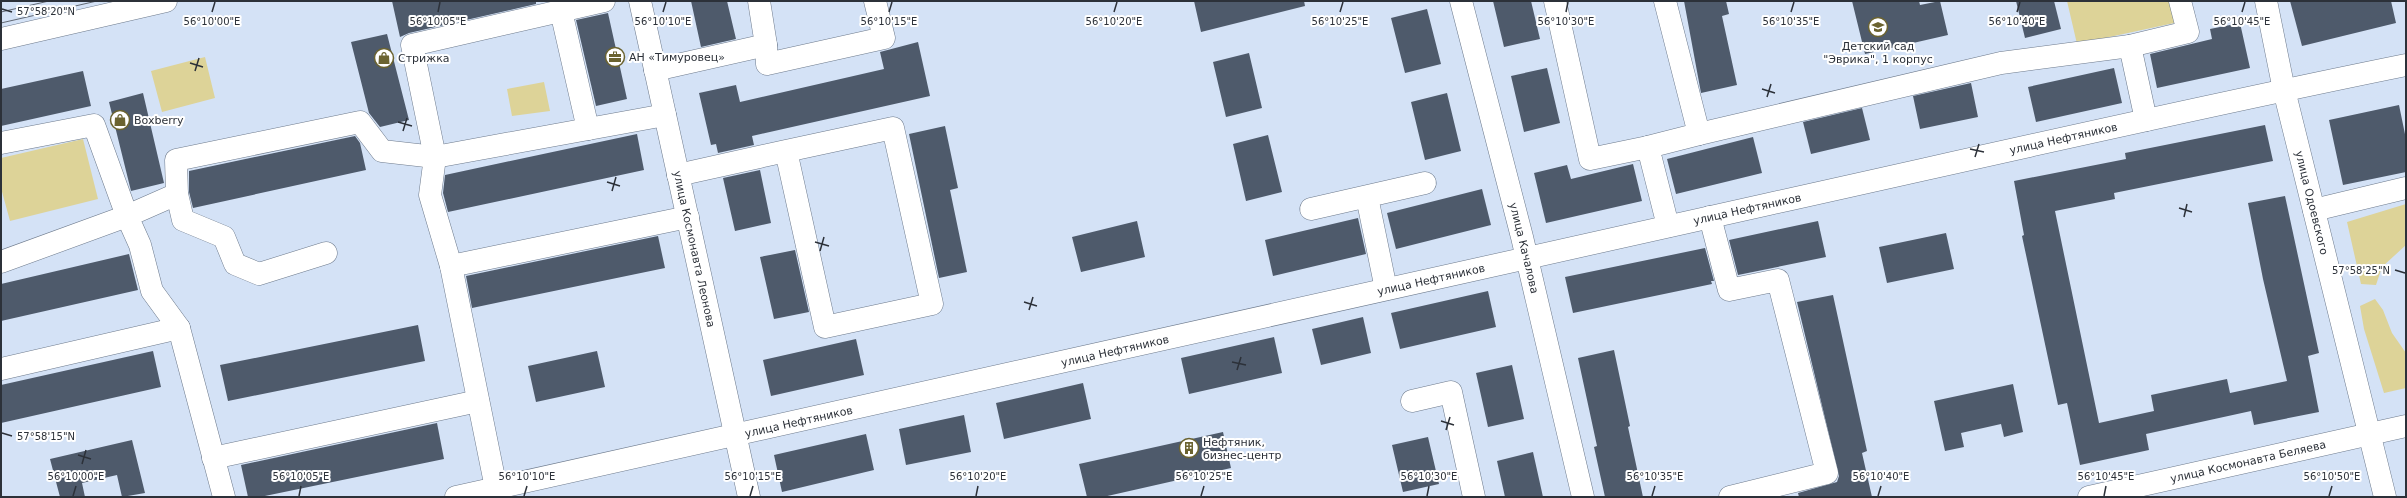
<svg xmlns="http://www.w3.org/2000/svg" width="2407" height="498" font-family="'DejaVu Sans',sans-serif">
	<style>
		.green { fill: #ddd398 }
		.building { fill: #4e5a6b }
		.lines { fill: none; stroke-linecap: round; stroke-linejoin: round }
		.minor-casing { stroke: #6d7a8c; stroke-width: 23 }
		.major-casing { stroke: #6d7a8c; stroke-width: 23 }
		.minor { stroke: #fff; stroke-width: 22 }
		.major { stroke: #fff; stroke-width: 22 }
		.tram { stroke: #606873; stroke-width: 1 }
		.ticks { fill: none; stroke: #2c3139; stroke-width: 1.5 }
		.labels { text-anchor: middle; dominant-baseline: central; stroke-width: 4; stroke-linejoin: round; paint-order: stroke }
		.poi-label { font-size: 11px; fill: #2c3139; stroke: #fff; text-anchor: start }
		.street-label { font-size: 11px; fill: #2c3139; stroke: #fff }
		.ticks-label { font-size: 10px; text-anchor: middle; fill: #2c3139; stroke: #fff; stroke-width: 4; stroke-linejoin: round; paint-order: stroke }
	</style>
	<rect width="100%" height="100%" fill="#d4e2f6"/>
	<path class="green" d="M2067 1H2174L2179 22 2077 44Z
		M205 57 215 98 162 112 151 71Z
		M544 82 550 111 512 116 507 89Z
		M83 139 98 199 10 221 1 188V158Z
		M2406 204V245L2382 267 2376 285 2361 284 2347 222Z
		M2375 299 2383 310 2392 333 2406 353V388L2384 393 2364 329 2360 306Z"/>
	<path class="building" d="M392 1H536V4L409 33 400 37Z
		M691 1H727L736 39 701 47Z
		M1194 1H1304L1305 6 1201 32Z
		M1493 1H1531L1540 39 1504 47Z
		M1684 1H1726L1729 14 1722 16 1737 85 1701 93Z
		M1852 1H1919L1920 5 1940 1 1948 35 1865 54Z
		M2016 1H2054L2061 29 2025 38Z
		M2290 1H2391L2396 23 2302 46Z
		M1427 9 1441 64 1405 73 1391 18Z
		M608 13 627 99 596 106 576 20Z
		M2240 23 2250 68 2157 88 2150 54 2212 39 2210 29Z
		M387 34 409 120 380 127 369 113 351 42Z
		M918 42 930 96 752 136 754 145 718 153 716 144 711 145 699 93 736 85 740 102 884 69 880 52Z
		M1249 53 1262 108 1226 117 1213 62Z
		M1547 68 1560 123 1524 132 1511 76Z
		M2114 68 2122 103 2036 122 2028 87Z
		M83 71 91 106 1 126V89Z
		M1971 83 1978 117 1920 129 1913 96Z
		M143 93 164 183 131 191 109 102Z
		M1447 93 1461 151 1425 160 1411 102Z
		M2399 105 2406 139V172L2343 185 2329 120Z
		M1862 108 1870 140 1811 154 1803 122Z
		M2265 125 2273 161 2114 193 2115 199 2055 211 2099 423 2154 411 2151 395 2227 379 2230 393 2287 381 2263 279 2248 203 2285 196 2319 353 2308 356 2319 412 2254 425 2251 411 2146 434 2149 450 2080 465 2067 403 2058 405 2022 236 2024 235 2014 181 2126 159 2125 153Z
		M945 126 958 188 950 190 967 272 939 278 909 134Z
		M637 134 644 170 448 212 443 193 445 175Z
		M1268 135 1282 192 1246 201 1233 144Z
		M355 136 360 143 366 170 193 208 189 192V171Z
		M1753 137 1762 173 1676 194 1667 159Z
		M1633 164 1642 201 1546 223 1534 173 1567 165 1571 179Z
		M760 170 771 223 735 231 723 178Z
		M1482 189 1491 225 1396 249 1387 213Z
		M1358 218 1366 254 1273 276 1265 240Z
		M1137 221 1145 257 1081 272 1072 237Z
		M1818 221 1826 257 1738 275 1729 240Z
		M1946 233 1954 269 1887 283 1879 247Z
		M658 236 665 268 472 308 466 276Z
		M1705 248 1714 281H1711L1712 284 1573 313 1565 277Z
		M795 250 809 312 774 319 760 257Z
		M129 254 138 290 1 321V284Z
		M1488 291 1496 327 1400 349 1391 313Z
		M1833 295 1867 451 1862 453 1872 497H1799L1798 493 1837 482 1839 476 1797 302Z
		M1363 317 1371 353 1321 365 1312 329Z
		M418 325 425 361 228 401 220 365Z
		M1274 337 1282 373 1189 394 1181 358Z
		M856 339 864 375 771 396 763 360Z
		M1614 350 1630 426 1628 427 1643 497H1605L1594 447 1597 446 1578 358Z
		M153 351 161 387 1 423V385Z
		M597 351 605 387 536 402 528 366Z
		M1512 365 1524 419 1488 427 1476 373Z
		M1083 383 1091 419 1004 439 996 403Z
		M2013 384 2023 432 2004 437 2001 424 1961 433 1964 447 1945 451 1934 401Z
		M964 415 971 452 906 465 899 429Z
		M437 423 444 459 260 497H248L241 465Z
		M1223 432 1231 468 1103 497H1087L1079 464Z
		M866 434 874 470 782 492 774 455Z
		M1428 437 1439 484 1403 492 1392 445Z
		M132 440 145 493 122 497 117 475 82 483 85 497H60L50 459Z
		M1533 452 1543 497H1505L1497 461Z"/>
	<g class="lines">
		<g class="minor-casing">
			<g id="minor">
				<path id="s1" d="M1461 1 1522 237 1583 497"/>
				<path d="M1555 1 1590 159 1648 147"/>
				<path d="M1665 1 1699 134 1648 147 1668 226"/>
				<path id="s2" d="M2266 1 2284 90 2385 497"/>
				<path d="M561 11 588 129"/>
				<path d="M766 45 767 64 884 38 875 1"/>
				<path d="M2130 46 2188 32 2180 1"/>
				<path d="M655 70 766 45 759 1"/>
				<path d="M1699 134 2001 63 2130 46 2146 120"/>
				<path d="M1 143 94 125 127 216 1 262"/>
				<path d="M678 175 786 151 825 327 932 304 893 128 786 151"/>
				<path d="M177 194 183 220 224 237 235 264 259 274 326 253"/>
				<path d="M1367 197 1386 289"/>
				<path d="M1311 209 1425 183"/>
				<path d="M2314 210 2406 188"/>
				<path d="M1710 217 1729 290 1778 280 1827 473 1730 497"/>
				<path d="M451 266 688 217"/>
				<path d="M1 369 179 328"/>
				<path d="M1412 401 1451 392 1474 497"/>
				<path d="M213 458 478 401"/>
				<path d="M496 488 451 266 430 195 435 157 412 45 604 1"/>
				<path d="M224 497 179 328 152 291 140 245 127 216 177 194 176 160 360 122 382 151 435 157 665 115"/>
				<path id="s3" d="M456 497C894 402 1331 301 1769 204 1981 157 2193 108 2406 65"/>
				<path id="s4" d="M2089 497 2406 426"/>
			</g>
		</g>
		<g class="major-casing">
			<g id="major">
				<path id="s5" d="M640 1 749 497"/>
				<path d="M1 39 166 1"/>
			</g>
		</g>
		<use href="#minor" class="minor"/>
		<use href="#major" class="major"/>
		<path class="tram" d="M1 12 49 1
			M1 23 97 1"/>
	</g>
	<path class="ticks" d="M2 9 12 12M212 12 215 2M438 12 440 2M663 12 666 2M889 12 892 2M1114 12 1117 2M1340 12 1343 2M1566 12 1568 2M1791 12 1794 2M2017 12 2020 2M2242 12 2245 2M190 63 203 67M195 71 199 58M1762 89 1775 93M1767 97 1771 84M398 122 412 126M403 131 407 118M1970 149 1984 152M1975 157 1979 144M607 182 620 186M612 191 616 177M2179 208 2192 212M2184 217 2187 204M815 242 829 246M820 251 824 237M2395 270 2405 273M1024 302 1037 306M1029 310 1033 297M1232 362 1246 365M1237 370 1241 357M1441 421 1454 425M1446 430 1450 417M2 433 12 436M78 455 91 459M82 464 86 450M73 496 76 486M299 496 301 486M524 496 527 486M750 496 753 486M976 496 978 486M1201 496 1204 486M1427 496 1429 486M1652 496 1655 486M1878 496 1881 486M2104 496 2106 486M2329 496 2332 486"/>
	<defs>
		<g id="school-ring" transform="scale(1)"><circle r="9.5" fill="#fff" stroke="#6b6330" stroke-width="1.5"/><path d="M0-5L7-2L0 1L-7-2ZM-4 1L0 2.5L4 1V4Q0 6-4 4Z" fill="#6b6330"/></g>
		<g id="office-ring" transform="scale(1)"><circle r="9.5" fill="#fff" stroke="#6b6330" stroke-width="1.5"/><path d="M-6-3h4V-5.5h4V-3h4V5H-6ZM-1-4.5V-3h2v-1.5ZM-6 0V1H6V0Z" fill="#6b6330"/></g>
		<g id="shop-ring" transform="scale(1)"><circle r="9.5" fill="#fff" stroke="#6b6330" stroke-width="1.5"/><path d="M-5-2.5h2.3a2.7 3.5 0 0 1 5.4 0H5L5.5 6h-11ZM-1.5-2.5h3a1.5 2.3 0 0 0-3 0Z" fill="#6b6330"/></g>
		<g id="building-ring" transform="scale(1)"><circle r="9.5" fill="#fff" stroke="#6b6330" stroke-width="1.5"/><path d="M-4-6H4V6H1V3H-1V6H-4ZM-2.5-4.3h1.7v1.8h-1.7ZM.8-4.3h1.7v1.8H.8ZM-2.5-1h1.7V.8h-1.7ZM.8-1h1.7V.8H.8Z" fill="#6b6330"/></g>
	</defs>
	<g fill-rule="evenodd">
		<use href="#school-ring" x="1878" y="27"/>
		<use href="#office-ring" x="615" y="57"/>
		<use href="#shop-ring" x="384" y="58"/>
		<use href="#shop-ring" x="120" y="120"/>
		<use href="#building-ring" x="1189" y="448"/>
	</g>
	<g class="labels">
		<g class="poi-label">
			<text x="1878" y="46" text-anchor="middle">Детский сад<tspan x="1878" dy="13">"Эврика", 1 корпус</tspan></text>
			<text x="629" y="57">АН «Тимуровец»</text>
			<text x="398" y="58">Стрижка</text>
			<text x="134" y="120">Boxberry</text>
			<text x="1203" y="442">Нефтяник,<tspan x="1203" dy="13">бизнес-центр</tspan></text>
		</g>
		<g class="street-label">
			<text stroke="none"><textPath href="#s3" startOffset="1647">улица Нефтяников</textPath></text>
			<text stroke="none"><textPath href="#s2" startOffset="207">улица Одоевского</textPath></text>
			<text stroke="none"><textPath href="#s3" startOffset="1323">улица Нефтяников</textPath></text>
			<text stroke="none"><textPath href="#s1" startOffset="255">улица Качалова</textPath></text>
			<text stroke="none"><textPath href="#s5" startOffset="254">улица Космонавта Леонова</textPath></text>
			<text stroke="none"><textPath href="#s3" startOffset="999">улица Нефтяников</textPath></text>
			<text stroke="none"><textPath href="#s3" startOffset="675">улица Нефтяников</textPath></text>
			<text stroke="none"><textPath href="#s3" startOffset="351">улица Нефтяников</textPath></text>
			<text stroke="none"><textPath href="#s4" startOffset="163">улица Космонавта Беляева</textPath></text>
		</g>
	</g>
	<g class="ticks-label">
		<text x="46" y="15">57°58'20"N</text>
		<text x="212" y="25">56°10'00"E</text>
		<text x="438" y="25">56°10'05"E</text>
		<text x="663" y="25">56°10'10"E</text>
		<text x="889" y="25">56°10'15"E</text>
		<text x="1114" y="25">56°10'20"E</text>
		<text x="1340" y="25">56°10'25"E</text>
		<text x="1566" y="25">56°10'30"E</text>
		<text x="1791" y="25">56°10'35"E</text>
		<text x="2017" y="25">56°10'40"E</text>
		<text x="2242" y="25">56°10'45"E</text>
		<text x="2361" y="274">57°58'25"N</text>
		<text x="46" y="440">57°58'15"N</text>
		<text x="527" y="480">56°10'10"E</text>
		<text x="1429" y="480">56°10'30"E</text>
		<text x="1655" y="480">56°10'35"E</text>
		<text x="2332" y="480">56°10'50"E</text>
		<text x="76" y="480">56°10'00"E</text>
		<text x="301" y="480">56°10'05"E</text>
		<text x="753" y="480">56°10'15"E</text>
		<text x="978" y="480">56°10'20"E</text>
		<text x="1204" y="480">56°10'25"E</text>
		<text x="1881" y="480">56°10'40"E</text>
		<text x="2106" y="480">56°10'45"E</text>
	</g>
	<rect width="2407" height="498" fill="none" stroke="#2c3139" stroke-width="4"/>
</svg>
